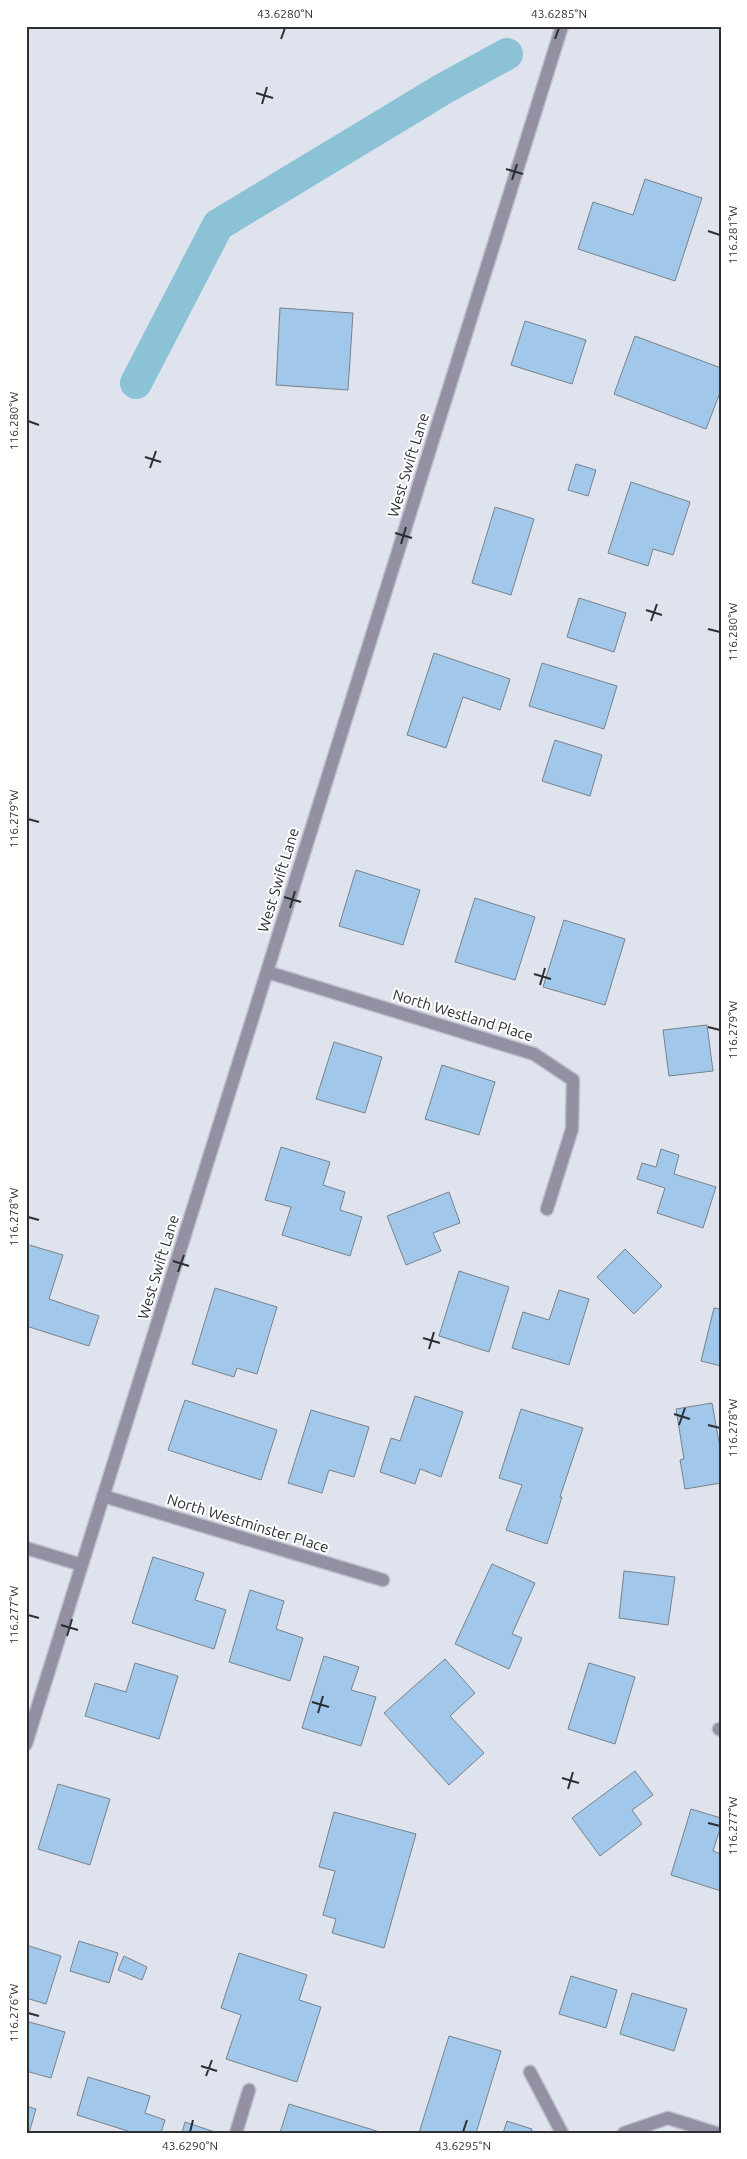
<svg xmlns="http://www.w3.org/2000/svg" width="747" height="2159" font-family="Ubuntu,sans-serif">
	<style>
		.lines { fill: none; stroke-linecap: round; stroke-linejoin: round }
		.canal { stroke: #8bc2d5; stroke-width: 32 }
		.building { fill: #a1c8ea; stroke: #79828a }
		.minor-casing { stroke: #bbbfc9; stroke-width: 15 }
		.minor { stroke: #9390a3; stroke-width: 12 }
		.ticks { fill: none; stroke: #2d2f33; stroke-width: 2 }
		.labels { text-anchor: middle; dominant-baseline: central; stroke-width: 4; stroke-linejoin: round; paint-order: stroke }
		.street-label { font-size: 15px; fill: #2d2f33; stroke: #fff }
		.neatline { fill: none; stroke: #2d2f33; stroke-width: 2 }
		.ticks-label { font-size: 12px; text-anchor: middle; fill: #2d2f33 }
	</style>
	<rect width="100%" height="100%" fill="#dfe3ee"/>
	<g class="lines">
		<path class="canal" d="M136 383 218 225 443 89 507 54"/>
	</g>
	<path class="building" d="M645 179 702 198 675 281 578 249 593 202 633 215Z
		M280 308 353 313 348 390 276 385Z
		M525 321 586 340 572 384 511 365Z
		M635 336 721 368V390L706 429 614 394Z
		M576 464 596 470 588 496 568 490Z
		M631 482 690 502 673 555 653 549 648 566 608 553Z
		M495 507 534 519 511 595 472 583Z
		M579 598 626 613 614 652 567 637Z
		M434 653 510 679 500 710 463 697 446 748 407 735Z
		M542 663 617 686 604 729 529 706Z
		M555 740 602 755 590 796 542 781Z
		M356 870 420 890 403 945 339 926Z
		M475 898 535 917 515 980 455 962Z
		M564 920 625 939 605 1005 543 987Z
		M707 1025 713 1071 669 1076 663 1030Z
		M334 1042 382 1057 365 1113 316 1099Z
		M442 1065 495 1082 479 1135 425 1119Z
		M281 1147 330 1162 323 1185 345 1192 340 1210 362 1217 350 1256 282 1235 291 1207 265 1200Z
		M661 1149 679 1155 674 1174 716 1187 703 1228 657 1213 665 1188 637 1179 642 1163 656 1167Z
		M449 1192 460 1223 433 1233 441 1251 406 1265 387 1216Z
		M26 1244 63 1255 49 1299 99 1316 89 1346 26 1326Z
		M625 1249 662 1286 634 1314 597 1277Z
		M459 1271 509 1287 489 1352 439 1336Z
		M215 1288 277 1307 257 1374 237 1368 234 1377 192 1364Z
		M559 1290 589 1299 569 1365 512 1348 523 1312 549 1320Z
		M714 1308 721 1309V1366L701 1361Z
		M415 1396 463 1412 441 1477 420 1469 415 1484 380 1472 391 1438 400 1441Z
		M185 1400 277 1430 261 1480 168 1450Z
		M712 1403 721 1453V1483L685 1489 680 1460 684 1459 676 1409Z
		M521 1409 583 1428 560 1497H562L547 1544 506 1530 522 1485 499 1478Z
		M311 1410 369 1427 354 1477 329 1470 322 1493 288 1483Z
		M153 1557 204 1573 195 1600 226 1610 214 1649 132 1623Z
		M492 1564 535 1583 512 1634 522 1638 509 1669 455 1644Z
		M624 1571 675 1577 668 1625 619 1618Z
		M250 1590 284 1601 276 1629 303 1638 290 1681 229 1662Z
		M324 1656 359 1667 351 1690 376 1697 361 1746 302 1728Z
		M445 1659 475 1693 450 1716 484 1753 449 1785 384 1713Z
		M135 1663 178 1676 159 1739 85 1716 95 1683 126 1692Z
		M589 1663 635 1677 615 1744 568 1729Z
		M635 1771 653 1795 632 1810 642 1824 600 1856 572 1818Z
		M58 1784 110 1799 90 1865 38 1849Z
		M691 1809 721 1818V1826L713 1851 721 1854V1891L671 1875Z
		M334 1812 416 1834 384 1948 332 1933 336 1919 323 1915 335 1871 319 1867Z
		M79 1941 118 1953 109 1983 70 1971Z
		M26 1945 61 1956 46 2004 26 1998Z
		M239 1953 307 1975 299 2000 321 2007 297 2082 226 2059 241 2015 221 2008Z
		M124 1956 147 1967 142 1980 118 1970Z
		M571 1976 617 1990 606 2028 559 2014Z
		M632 1993 687 2009 674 2051 620 2034Z
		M26 2021 65 2032 51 2078 26 2071Z
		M449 2036 501 2051 476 2133H419Z
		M88 2077 150 2096 145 2113 165 2120 161 2133H134L77 2115Z
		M289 2104 383 2133H280Z
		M26 2106 36 2109 29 2133H26Z
		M507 2121 532 2129 531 2133H503Z
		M185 2122 218 2133H182Z"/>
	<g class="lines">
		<g class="minor-casing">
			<path id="minor" d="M267 972 534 1054 573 1080 572 1129 547 1209
				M103 1496 383 1580
				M26 1548 82 1565
				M719 1729 721 1730
				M26 1744 562 26
				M530 2072 562 2133
				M236 2133 249 2090
				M624 2133 668 2118 716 2133"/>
		</g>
		<use href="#minor" class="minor"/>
	</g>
	<path class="ticks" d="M281 39 285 28M555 39 559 28M256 93 273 98M262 104 267 87M506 169 523 174M512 180 517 164M708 231 720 235M28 421 39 425M145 457 161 462M150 468 156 451M395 533 412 538M401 544 406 527M646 610 662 615M651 621 657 604M708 629 720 632M28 819 39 822M284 897 301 902M290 908 295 891M534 974 551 979M540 985 545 968M708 1027 720 1030M28 1217 39 1220M173 1261 189 1266M178 1272 184 1255M423 1338 440 1343M429 1349 434 1332M674 1414 690 1419M679 1425 685 1408M708 1425 720 1428M28 1615 39 1618M61 1625 78 1630M67 1636 72 1619M312 1702 329 1707M318 1713 323 1696M562 1778 579 1783M568 1789 573 1772M708 1823 720 1826M28 2013 39 2016M201 2066 217 2071M206 2076 212 2060M190 2132 193 2120M463 2132 467 2120"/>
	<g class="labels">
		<g class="street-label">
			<text transform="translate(408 465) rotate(-73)">West Swift Lane</text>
			<text transform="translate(278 880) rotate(-73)">West Swift Lane</text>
			<text transform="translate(463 1015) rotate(17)">North Westland Place</text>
			<text transform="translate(158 1267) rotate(-73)">West Swift Lane</text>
			<text transform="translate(248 1523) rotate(17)">North Westminster Place</text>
		</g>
	</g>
	<rect width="747" height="2159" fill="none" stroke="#ffffff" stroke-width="55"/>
	<rect x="28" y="28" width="692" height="2104" class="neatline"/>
	<g class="ticks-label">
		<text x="285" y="18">43.6280°N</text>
		<text x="559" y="18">43.6285°N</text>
		<text transform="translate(733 235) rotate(-90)" y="4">116.281°W</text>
		<text transform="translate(14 421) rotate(-90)" y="4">116.280°W</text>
		<text transform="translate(733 632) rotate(-90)" y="4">116.280°W</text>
		<text transform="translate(14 819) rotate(-90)" y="4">116.279°W</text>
		<text transform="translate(733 1030) rotate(-90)" y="4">116.279°W</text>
		<text transform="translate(14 1217) rotate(-90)" y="4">116.278°W</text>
		<text transform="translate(733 1428) rotate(-90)" y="4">116.278°W</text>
		<text transform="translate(14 1615) rotate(-90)" y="4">116.277°W</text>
		<text transform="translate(733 1826) rotate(-90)" y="4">116.277°W</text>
		<text transform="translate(14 2013) rotate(-90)" y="4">116.276°W</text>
		<text x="190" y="2150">43.6290°N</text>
		<text x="463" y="2150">43.6295°N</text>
	</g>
</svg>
